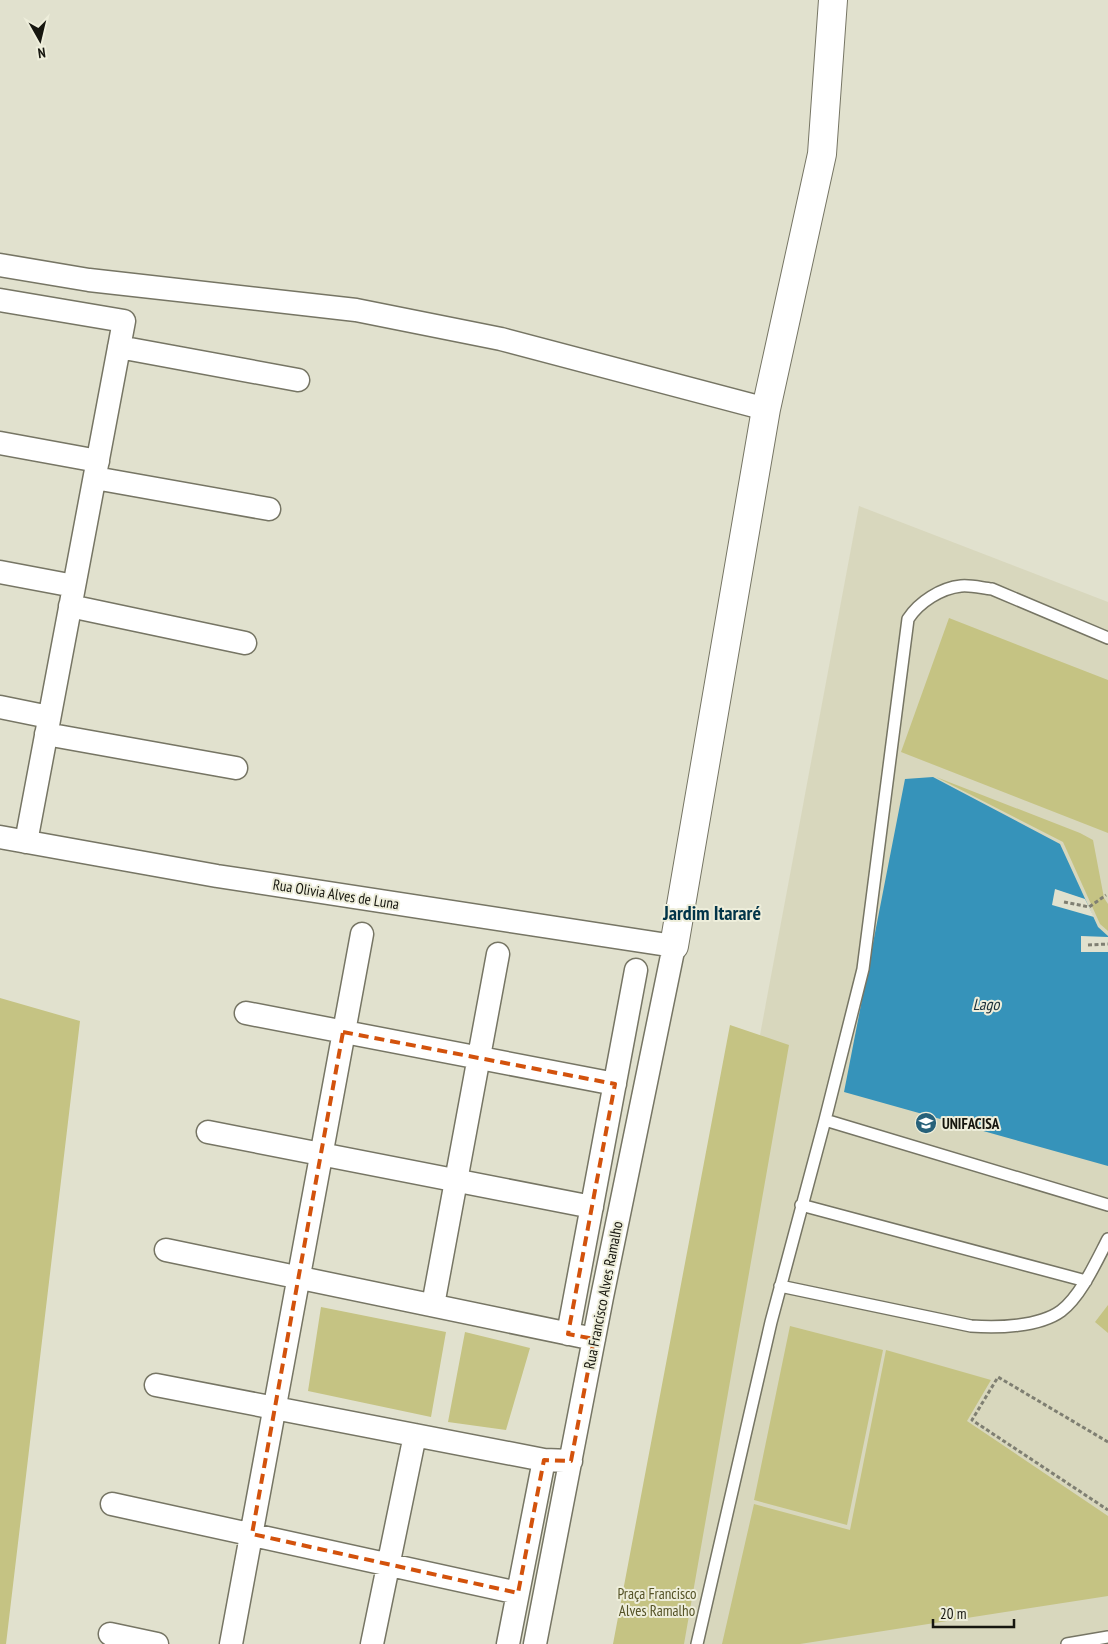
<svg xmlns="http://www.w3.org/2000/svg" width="1108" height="1644" font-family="'PT Sans Narrow',sans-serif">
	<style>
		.built { fill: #d8d7bd }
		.green { fill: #c5c383 }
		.water { fill: #3693ba }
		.pier { fill: #e1e1ce }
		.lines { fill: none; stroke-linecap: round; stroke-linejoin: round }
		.service-casing { stroke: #767564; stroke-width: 14 }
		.minor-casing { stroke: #767564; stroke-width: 25 }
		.tertiary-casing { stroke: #767564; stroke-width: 30 }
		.path { stroke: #7f7f72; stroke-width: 3; stroke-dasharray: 4 2.5; stroke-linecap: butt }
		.service { stroke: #fff; stroke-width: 11 }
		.minor { stroke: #fff; stroke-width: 22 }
		.tertiary { stroke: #fff; stroke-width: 28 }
		.marked { fill: none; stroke: #d3520c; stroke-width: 4; stroke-dasharray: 10 6; stroke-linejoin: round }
		.labels { text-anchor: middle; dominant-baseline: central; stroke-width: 4; stroke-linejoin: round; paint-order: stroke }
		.street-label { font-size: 15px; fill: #16160f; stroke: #eeeedb }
		.poi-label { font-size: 15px; font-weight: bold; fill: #16160f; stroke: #eeeedb; text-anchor: start }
		.park-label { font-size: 15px; fill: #545226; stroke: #eeeedb }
		.water-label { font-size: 16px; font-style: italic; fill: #192e38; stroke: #eeeedb }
		.district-label { font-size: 20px; font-weight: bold; fill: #013448; stroke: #eeeedb }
	</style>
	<rect width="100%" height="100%" fill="#e1e1ce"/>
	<path class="built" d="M859 506 1108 602V1644H646Z"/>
	<path class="green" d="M949 618 1108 680V833L901 752Z
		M936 777 1080 833 1093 840 1104 898 1108 904V931L1100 924 1063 842Z
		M0 998 80 1021 6 1644H0Z
		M730 1025 789 1045 684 1644H613Z
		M1108 1305V1333L1095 1322Z
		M321 1307 446 1332 431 1417 308 1391Z
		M790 1326 883 1350 847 1525 754 1500Z
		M465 1332 530 1348 506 1430 448 1422Z
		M886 1350 991 1380 967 1421 1108 1516V1596L800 1644H722L754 1504 850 1530Z"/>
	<path class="water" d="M933 777 1060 844 1098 927 1108 936V1166L844 1092 905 779Z"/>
	<path class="pier" d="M1055 889 1085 899 1094 917 1052 905Z
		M1081 936 1108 937V952H1081Z"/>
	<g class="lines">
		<g class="service-casing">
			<path id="service" d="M825 1120 1108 1205
				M801 1205 1086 1281
				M780 1286 971 1326C997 1328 1039 1327 1061 1311 1081 1296 1097 1260 1108 1239
				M697 1644 771 1322 825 1120 863 969 908 619C919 602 941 588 961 586 971 585 982 588 992 589L1108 638
				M1067 1644 1108 1637"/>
		</g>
		<g class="minor-casing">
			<path id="minor" d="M0 265 89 280 356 310 501 339 766 409
				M0 300 124 321 26 842
				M119 347 298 380
				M0 443 98 461
				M95 478 269 509
				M0 572 74 586
				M70 606 245 643
				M0 707 49 717
				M46 734 236 768
				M0 837 217 876 674 946 602 1297 535 1644
				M246 1013 615 1084
				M208 1132 592 1207
				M166 1250 594 1339
				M433 1305 498 954
				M568 1334 636 970
				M156 1385 544 1460 571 1461
				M112 1504 518 1593
				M110 1634 157 1644
				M231 1644 362 934
				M372 1644 415 1435
				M508 1644 544 1460"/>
		</g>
		<g class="tertiary-casing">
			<path id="tertiary" d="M674 946 766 409 822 154 833 0"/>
		</g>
		<path class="path" d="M1064 902 1089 907 1106 895
			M1088 945 1108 944
			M1108 1442 998 1377 972 1420 1108 1510"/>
		<use href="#service" class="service"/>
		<use href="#minor" class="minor"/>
		<use href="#tertiary" class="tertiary"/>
	</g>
	<path class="marked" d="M343 1032 615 1084 568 1334 594 1339 571 1461 544 1460 518 1593 252 1534Z"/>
	<defs>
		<g id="university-disc" transform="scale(1.125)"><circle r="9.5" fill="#27617a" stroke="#eeeedb"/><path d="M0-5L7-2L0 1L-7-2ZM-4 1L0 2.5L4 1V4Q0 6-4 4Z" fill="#fff"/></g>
	</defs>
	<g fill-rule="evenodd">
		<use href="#university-disc" x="926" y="1123"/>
	</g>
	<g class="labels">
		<g class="street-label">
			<text transform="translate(336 894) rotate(9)">Rua Olivia Alves de Luna</text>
			<text transform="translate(603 1295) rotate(-79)">Rua Francisco Alves Ramalho</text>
		</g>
		<g class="poi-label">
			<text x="942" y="1123">UNIFACISA</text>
		</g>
		<g class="park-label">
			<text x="657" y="1593">Praça Francisco<tspan x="657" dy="17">Alves Ramalho</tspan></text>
		</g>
		<g class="water-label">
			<text x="986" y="1004">Lago</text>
		</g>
		<g class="district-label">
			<text x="712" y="913">Jardim Itararé</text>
		</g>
	</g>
	<g transform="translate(40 40) rotate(172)" stroke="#eeeedb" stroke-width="4" paint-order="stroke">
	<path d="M0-4L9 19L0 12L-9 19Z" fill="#16160f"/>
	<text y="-8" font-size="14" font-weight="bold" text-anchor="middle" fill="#16160f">N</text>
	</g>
	<path d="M933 1619v8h81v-8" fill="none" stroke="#16160f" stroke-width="2.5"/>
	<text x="940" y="1619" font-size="15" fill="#16160f" stroke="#eeeedb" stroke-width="4" paint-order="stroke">20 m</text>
</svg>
